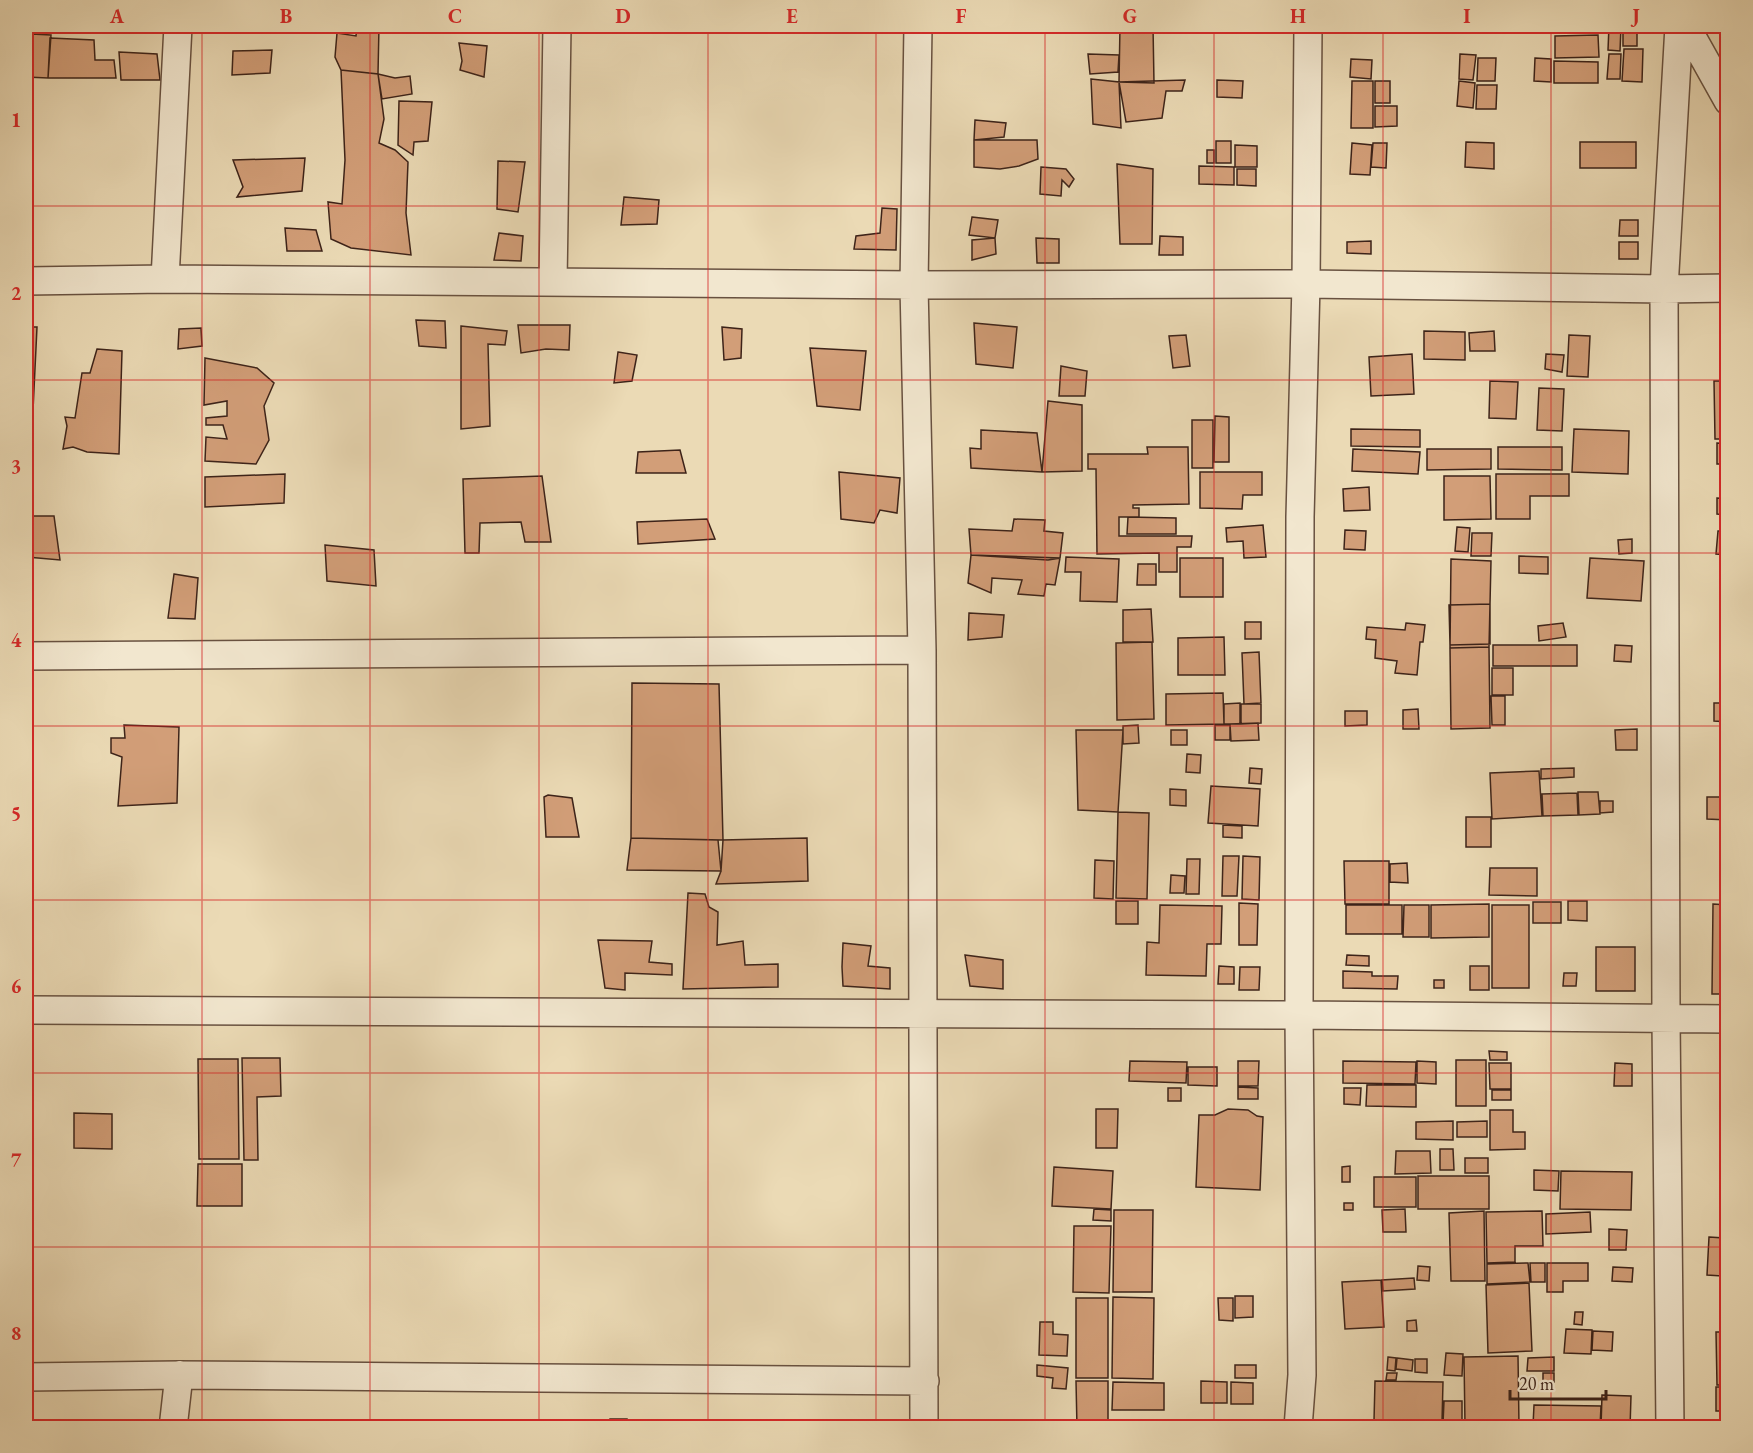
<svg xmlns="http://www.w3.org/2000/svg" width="1753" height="1453" font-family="'EB Garamond',serif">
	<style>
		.building { fill: #d29e78; stroke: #3d2319; stroke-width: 1.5 }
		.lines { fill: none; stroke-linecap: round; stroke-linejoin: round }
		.street-casing { stroke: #685140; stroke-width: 30 }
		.street { stroke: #f2e7cf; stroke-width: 27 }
		.grid { fill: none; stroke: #d62828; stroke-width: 1.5; stroke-opacity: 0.55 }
		.neatline { fill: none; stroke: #d62828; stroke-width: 2 }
		.grid-label { font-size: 20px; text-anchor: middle; font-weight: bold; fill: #d62828 }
	</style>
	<rect width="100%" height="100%" fill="#ebdab5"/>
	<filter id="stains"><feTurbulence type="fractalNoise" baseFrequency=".00333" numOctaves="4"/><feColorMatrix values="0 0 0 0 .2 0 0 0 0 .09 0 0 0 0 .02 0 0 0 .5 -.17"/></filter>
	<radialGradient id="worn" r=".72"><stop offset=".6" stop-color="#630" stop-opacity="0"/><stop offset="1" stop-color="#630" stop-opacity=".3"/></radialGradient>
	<path class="building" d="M357 26H379L378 74 341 70 335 57 337 33 356 36Z
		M1120 26H1153L1154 83 1119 82Z
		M1177 26H1243V31L1177 30Z
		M1609 26H1621L1620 51 1608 50Z
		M1623 26H1637V46H1623Z
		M31 34 51 35 48 78 26 77V60L29 61Z
		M1598 35 1599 57 1555 58V36Z
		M50 38 94 40 95 60H114L116 78H48Z
		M459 43 487 46 484 77 460 70 462 61Z
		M1624 49H1643L1642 82 1622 81Z
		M272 50 270 73 232 75 233 51Z
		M119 52 157 54 160 80H121Z
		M1088 54 1119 55 1118 72 1090 74Z
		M1460 54 1476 55 1473 80 1459 79Z
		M1609 54H1621L1620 79H1607Z
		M1478 58H1496L1495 81H1477Z
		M1535 58 1551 59V82L1534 81Z
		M1351 59 1372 60 1371 79 1350 77Z
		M1554 61 1598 62V83H1554Z
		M341 70 378 74 384 119 379 143 395 150 408 162 406 213 411 255 351 248 331 239 328 202 342 204 345 160Z
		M378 74 395 78 410 76 412 94 382 99Z
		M1091 79 1119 82 1121 128 1093 124Z
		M1185 80 1182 91H1166L1162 118 1126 122 1119 82Z
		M1217 80 1243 81 1242 98 1217 97Z
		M1352 81H1373V128H1351Z
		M1375 81H1390V103H1375Z
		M1459 81 1475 83 1473 108 1457 106Z
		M1477 85H1497L1496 109H1476Z
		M399 101 432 102 428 141 414 142 413 155 398 145Z
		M1375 106H1397V126L1375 127Z
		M975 120 1006 123 1004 137 974 140Z
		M974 140H1037L1038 159 1019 166 1000 169 974 167Z
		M1216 141H1231V163H1216Z
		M1466 142 1494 143V169L1465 167Z
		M1580 142H1636V168H1580Z
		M1352 143 1372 145 1370 175 1350 174Z
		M1373 143H1387L1386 168 1371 167Z
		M1235 145 1257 146V167H1235Z
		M1207 150H1214V163H1207Z
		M305 158 302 191 237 197 243 187 233 160Z
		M498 161 525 162 518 212 497 209Z
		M1117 164 1153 169 1152 244H1120Z
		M1199 166 1234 167V185L1199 184Z
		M1041 167 1066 169 1074 179 1069 187 1062 180 1061 196 1040 194Z
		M1237 169H1256V186L1237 185Z
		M624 197 659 200 657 224 621 225Z
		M882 208 897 209 896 250 854 249 856 236 880 233Z
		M972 217 998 220 995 238 969 235Z
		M1620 220H1638V236H1619Z
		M285 228 316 230 322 251H287Z
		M499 233 523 236 521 261 494 260Z
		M1160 236 1183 237V255H1159Z
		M995 238 996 254 972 260V240Z
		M1036 238 1059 239V263H1037Z
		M1371 241V254L1347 253V242Z
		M1619 242H1638V259H1619Z
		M416 320 445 321 446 348 419 346Z
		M974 323 1017 327 1013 368 976 364Z
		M518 325H570L569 350 546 349 521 353Z
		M461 326 507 331 505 345 488 344 490 426 461 429Z
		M26 327H37L30 473H26Z
		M722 327 742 329 741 358 724 360Z
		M201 328 202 346 178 349 179 329Z
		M1424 331 1465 332V360L1424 359Z
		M1494 331 1495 351H1470L1469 333Z
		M1186 335 1190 366 1173 368 1169 336Z
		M1569 335 1590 336 1588 377 1567 376Z
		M810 348 866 351 860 410 817 406Z
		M97 349 122 351 119 454 87 452 73 447 63 449 67 426 65 417 75 418 82 373H90Z
		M618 352 637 355 632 381 614 383Z
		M1412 354 1414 394 1371 396 1369 357Z
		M1546 354 1564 355 1562 372 1545 369Z
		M205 358 257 368 274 383 264 406 269 440 256 464 205 461 206 437 227 439 223 425H206V418L227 416V401L204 405Z
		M1061 366 1087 371 1085 396H1059Z
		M1490 381 1518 382 1516 419 1489 418Z
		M1714 381H1728V439H1715Z
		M1539 388 1564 389 1562 431 1537 430Z
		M1048 401 1082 405V471L1042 472Z
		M1215 416 1229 417V462H1214Z
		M1192 420H1213V468H1192Z
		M1351 429 1420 430V447L1351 446Z
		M1574 429 1629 431 1628 474 1572 472Z
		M981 430 1037 433 1042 472 971 468 970 448 981 449Z
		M1717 443 1728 444V464H1717Z
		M1147 447H1188L1189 504 1133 505V508H1139V517H1119V536H1192L1191 547H1177V572H1159V553L1097 554 1096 469H1088V454H1148Z
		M1498 447H1562V470L1498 469Z
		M1353 449 1420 452 1418 474 1352 471Z
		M1427 449H1491V469L1427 470Z
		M680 450 686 473H636L638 452Z
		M839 472 900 478 897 513 880 510 874 523 841 519Z
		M1200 472H1262V495H1243L1242 509 1200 508Z
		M285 474 284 503 205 507V477Z
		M1496 474H1569V496H1530V519H1496Z
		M542 476 551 542H525L521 522 480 523 479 553H465L463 479Z
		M1444 476H1490L1491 519 1444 520Z
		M1369 487 1370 510 1344 511 1343 489Z
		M1717 498 1728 499V515L1717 514Z
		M26 516H54L60 560 27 557Z
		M1128 517 1176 518V534H1127Z
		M707 519 715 539 638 544 637 522Z
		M1014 519 1045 520 1044 531 1063 533 1060 558 1048 560 971 555 969 529 1012 531Z
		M1263 525 1266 557 1244 558 1243 541 1227 542 1226 528Z
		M1457 527 1470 528 1468 552 1455 551Z
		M1345 530 1366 531 1365 550 1344 549Z
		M1718 531H1728V555L1716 554Z
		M1472 533H1492L1491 556H1471Z
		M1632 539V553L1619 554 1618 540Z
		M325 545 374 550 376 586 327 581Z
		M971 555 1060 558 1055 585 1046 584 1044 596 1018 594 1022 580 992 578 991 593 968 583Z
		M1519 556 1548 557V574L1519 573Z
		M1066 557 1119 559 1117 602 1080 601 1081 572H1065Z
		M1180 558H1223V597H1180Z
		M1590 558 1644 561 1641 601 1587 598Z
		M1451 559 1491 561 1489 647 1450 648Z
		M1138 564H1156V585H1137Z
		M26 567 29 568 27 591H26Z
		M174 574 198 578 195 619 168 618Z
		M1490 604V644L1450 645 1449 605Z
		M1151 609 1153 642H1123V610Z
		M969 613 1004 615 1002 637 968 640Z
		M1245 622H1261V639H1245Z
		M1406 623 1425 625 1423 642H1420L1417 675 1395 673 1397 661 1375 658 1376 640 1366 639 1367 627 1405 630Z
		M1563 623 1566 637 1539 641 1538 626Z
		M1224 637 1225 675H1178V638Z
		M1152 642 1154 719 1117 720 1116 643Z
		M1493 645H1577V666H1493Z
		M1615 645 1632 646 1631 662 1614 661Z
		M1489 647 1490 728 1451 729 1450 648Z
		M1259 652 1261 703 1244 704 1242 653Z
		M1492 668H1513V695H1492Z
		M632 683 719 684 723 840 631 838Z
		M1223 693 1224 724 1166 725V694Z
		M1491 696H1505V725H1492Z
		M1240 703V724H1224V704Z
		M1714 703H1728V722L1714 721Z
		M1241 704H1261V723L1241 724Z
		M1418 709 1419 729H1403V710Z
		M1345 711H1367V725L1345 726Z
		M1258 723 1259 740 1231 741 1230 724Z
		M124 725 179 727 177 803 118 806 122 757 111 753V738H125Z
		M1138 725 1139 743 1123 744V726Z
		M1215 725H1230V740H1215Z
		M1637 729V750H1616L1615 730Z
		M1076 730H1123L1118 812 1078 810Z
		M1171 730H1187V745H1171Z
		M1187 754 1201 755 1200 773 1186 772Z
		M1250 768 1262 769 1261 784 1249 783Z
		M1574 768V777L1541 779V769Z
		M1539 771 1542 816 1492 819 1490 773Z
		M1211 786 1260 789 1258 826 1208 823Z
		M1170 789 1186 790V806L1170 805Z
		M1578 792H1598L1600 814 1579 815Z
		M1577 793 1578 815 1543 816 1542 794Z
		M548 795 572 798 579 837H546L544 797Z
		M1707 797H1728V820L1707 819Z
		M1600 801H1613V812L1600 813Z
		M1118 812 1149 813 1147 899 1116 898Z
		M1466 817H1491V847H1466Z
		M1223 825 1242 826V838L1223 837Z
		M631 838 718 840 721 871 627 870Z
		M807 838 808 881 716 884 721 871 723 840Z
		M1223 856H1239L1237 896H1222Z
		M1243 856 1260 857 1259 900 1242 899Z
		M1187 859H1200L1199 894H1186Z
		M1095 860 1114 861 1113 899 1094 898Z
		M1344 861H1389V904H1345Z
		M1407 863 1408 883 1390 882V864Z
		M1490 868H1537V896L1489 895Z
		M1171 875 1185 876 1184 893H1170Z
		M688 893 705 894 709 907 718 912 717 945 743 941 745 965 778 964V987L683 989Z
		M1116 901H1138V924H1116Z
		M1568 901H1587V921L1568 920Z
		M1533 902H1561V923H1533Z
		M1239 903 1258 904 1257 945H1239Z
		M1489 904V937L1431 938V905Z
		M1713 904 1728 905V994H1712Z
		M1160 905 1222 906 1221 944H1207L1206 976 1146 975 1147 942 1159 943Z
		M1346 905H1402V934H1346Z
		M1404 905H1429V937H1403Z
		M1492 905H1529V988H1492Z
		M598 940 652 941 649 962 672 964V975L625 973V990L605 988Z
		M843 943 871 946 868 966 890 968V989L843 986 842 967Z
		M1596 947H1635V991H1596Z
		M965 955 1003 960V989L970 986Z
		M1347 955 1369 956V966L1346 965Z
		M1219 966 1234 967V984H1218Z
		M1470 966H1489V990H1470Z
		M1240 967H1260L1259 990H1239Z
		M1343 971 1372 972V976H1398L1397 989 1343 988Z
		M1564 973H1577L1576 986H1563Z
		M1434 980H1444V988H1434Z
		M1489 1051 1507 1052V1060H1490Z
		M242 1058H280L281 1096 257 1097 258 1160H244Z
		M198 1059H238L239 1159H199Z
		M1456 1060H1486V1106H1456Z
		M1130 1061 1187 1062 1186 1083 1129 1081Z
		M1238 1061H1259L1258 1086H1238Z
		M1343 1061 1416 1062 1415 1084 1343 1083Z
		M1417 1061 1436 1062V1084L1417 1083Z
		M1489 1063H1511V1089H1490Z
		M1615 1063 1632 1064V1086H1614Z
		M1188 1067H1217V1086L1188 1085Z
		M1367 1085H1416V1107L1366 1106Z
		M1238 1087 1258 1088V1099H1238Z
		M1168 1088H1181V1101H1168Z
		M1344 1088H1361L1360 1105 1344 1104Z
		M1492 1090H1511V1100H1492Z
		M1096 1109H1118L1117 1148H1096Z
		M1228 1109 1248 1110 1257 1116 1263 1117 1260 1190 1196 1187 1199 1115H1215Z
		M1490 1110H1513V1132H1525V1149L1490 1150Z
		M74 1113 112 1114V1149L74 1148Z
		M1453 1121V1140L1416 1139V1122Z
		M1487 1121V1137H1457V1122Z
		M1440 1149H1453L1454 1170H1440Z
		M1396 1151H1430L1431 1173 1395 1174Z
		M1723 1155H1728V1210H1724Z
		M1465 1158H1488V1173H1465Z
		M198 1164H242V1206H197Z
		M1350 1166V1182H1342V1167Z
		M1054 1167 1113 1171 1111 1209 1052 1206Z
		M1534 1170 1559 1171 1558 1191 1534 1190Z
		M1561 1171 1632 1172 1631 1210 1560 1209Z
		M1418 1176H1489V1209H1418Z
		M1374 1177H1416V1207H1374Z
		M1344 1203H1353V1210H1344Z
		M1094 1209 1111 1210V1221L1093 1220Z
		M1405 1209 1406 1232H1383L1382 1210Z
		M1114 1210H1153L1152 1292H1113Z
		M1484 1211 1485 1281H1451L1449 1213Z
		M1542 1211 1543 1246H1515V1262L1487 1263 1486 1212Z
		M1590 1212 1591 1232 1546 1234V1214Z
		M1074 1226H1111L1109 1293 1073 1292Z
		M1609 1229 1627 1230 1626 1250H1609Z
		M1709 1237 1724 1238 1722 1276 1707 1275Z
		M1528 1263 1530 1282 1487 1284V1264Z
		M1530 1263H1545V1282H1531Z
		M1547 1263H1588V1281H1563V1292H1547Z
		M1418 1266 1430 1267 1429 1281 1417 1280Z
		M1613 1267 1633 1268 1632 1282 1612 1281Z
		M1414 1278 1415 1289 1383 1291 1382 1280Z
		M1381 1280 1384 1327 1345 1329 1342 1282Z
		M1529 1283 1532 1351 1488 1353 1486 1285Z
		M1235 1296H1253V1317L1235 1318Z
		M1113 1297 1154 1298 1153 1379 1112 1378Z
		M1076 1298H1108V1378H1076Z
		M1218 1298H1233V1321L1219 1320Z
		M1575 1312H1583L1582 1325 1574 1324Z
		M1416 1320 1417 1331H1407V1321Z
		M1040 1322H1053V1334L1068 1335 1067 1356 1039 1355Z
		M1566 1329 1592 1330 1591 1354 1564 1353Z
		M1593 1331 1613 1332 1612 1351 1592 1350Z
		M1716 1332H1728V1385H1717Z
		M1446 1353 1463 1354 1462 1376 1444 1375Z
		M1518 1356 1519 1425H1465L1464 1357Z
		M1388 1357 1396 1358 1395 1371 1387 1370Z
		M1554 1357V1371H1527L1528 1358Z
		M1397 1358 1413 1360 1412 1371 1396 1369Z
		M1415 1359H1427V1373L1415 1372Z
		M1037 1365 1068 1368 1066 1389 1052 1388 1053 1378 1037 1376Z
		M1235 1365H1256V1378H1235Z
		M1387 1373H1397L1396 1380H1386Z
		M1543 1373H1554V1382H1543Z
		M1076 1381H1108V1428H1077Z
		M1201 1381 1227 1382V1403H1201Z
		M1375 1381 1443 1382 1442 1422 1374 1421Z
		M1113 1382 1164 1383V1410H1112Z
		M1231 1382 1253 1383V1404H1231Z
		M1716 1387H1728V1411H1716Z
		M1602 1395 1631 1396 1630 1428 1601 1427Z
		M1444 1401H1462V1424H1443Z
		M1534 1405 1601 1406 1600 1427 1533 1426Z
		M610 1419H627V1428H609Z
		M1197 1422V1428H1164V1423Z
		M1344 1426 1384 1427V1428H1344Z"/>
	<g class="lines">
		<g class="street-casing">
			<path id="street" d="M918 26 914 285 922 650 924 1428
				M1686 26 1728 101
				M165 279 178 26
				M26 281 165 279 914 285 1306 284 1664 289 1728 288
				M553 282 557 26
				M26 656 922 650
				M26 1010 1299 1015 1728 1019
				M26 1377 179 1375 925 1381
				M173 1428 179 1375
				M1298 1428 1302 1375 1299 1015 1300 517 1306 284 1308 26
				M1670 1428 1666 1019 1664 289 1679 26"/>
		</g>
		<use href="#street" class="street"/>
	</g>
	<path class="grid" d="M202 26V1428M370 26V1428M539 26V1428M708 26V1428M876 26V1428M1045 26V1428M1214 26V1428M1383 26V1428M1551 26V1428M26 206H1728M26 380H1728M26 553H1728M26 726H1728M26 900H1728M26 1073H1728M26 1247H1728"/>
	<rect width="1753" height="1453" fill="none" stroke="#ebdab5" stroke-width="66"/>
	<path d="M1510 1390v9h96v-9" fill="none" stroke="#3d2319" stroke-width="3"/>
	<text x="1519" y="1390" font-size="18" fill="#3d2319" stroke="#f2e7cf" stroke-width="4.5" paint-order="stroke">20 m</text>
	<rect x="33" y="33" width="1687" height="1387" class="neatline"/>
	<g class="grid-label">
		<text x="117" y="23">A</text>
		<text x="286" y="23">B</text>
		<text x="455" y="23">C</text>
		<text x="623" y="23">D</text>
		<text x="792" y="23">E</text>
		<text x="961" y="23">F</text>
		<text x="1130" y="23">G</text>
		<text x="1298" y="23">H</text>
		<text x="1467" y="23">I</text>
		<text x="1636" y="23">J</text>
		<text x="16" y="127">1</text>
		<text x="16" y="300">2</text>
		<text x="16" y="473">3</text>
		<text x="16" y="647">4</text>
		<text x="16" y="820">5</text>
		<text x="16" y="993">6</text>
		<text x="16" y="1167">7</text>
		<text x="16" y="1340">8</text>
	</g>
	<rect width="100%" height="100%" filter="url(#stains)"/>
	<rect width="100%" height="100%" fill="url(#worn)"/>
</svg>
